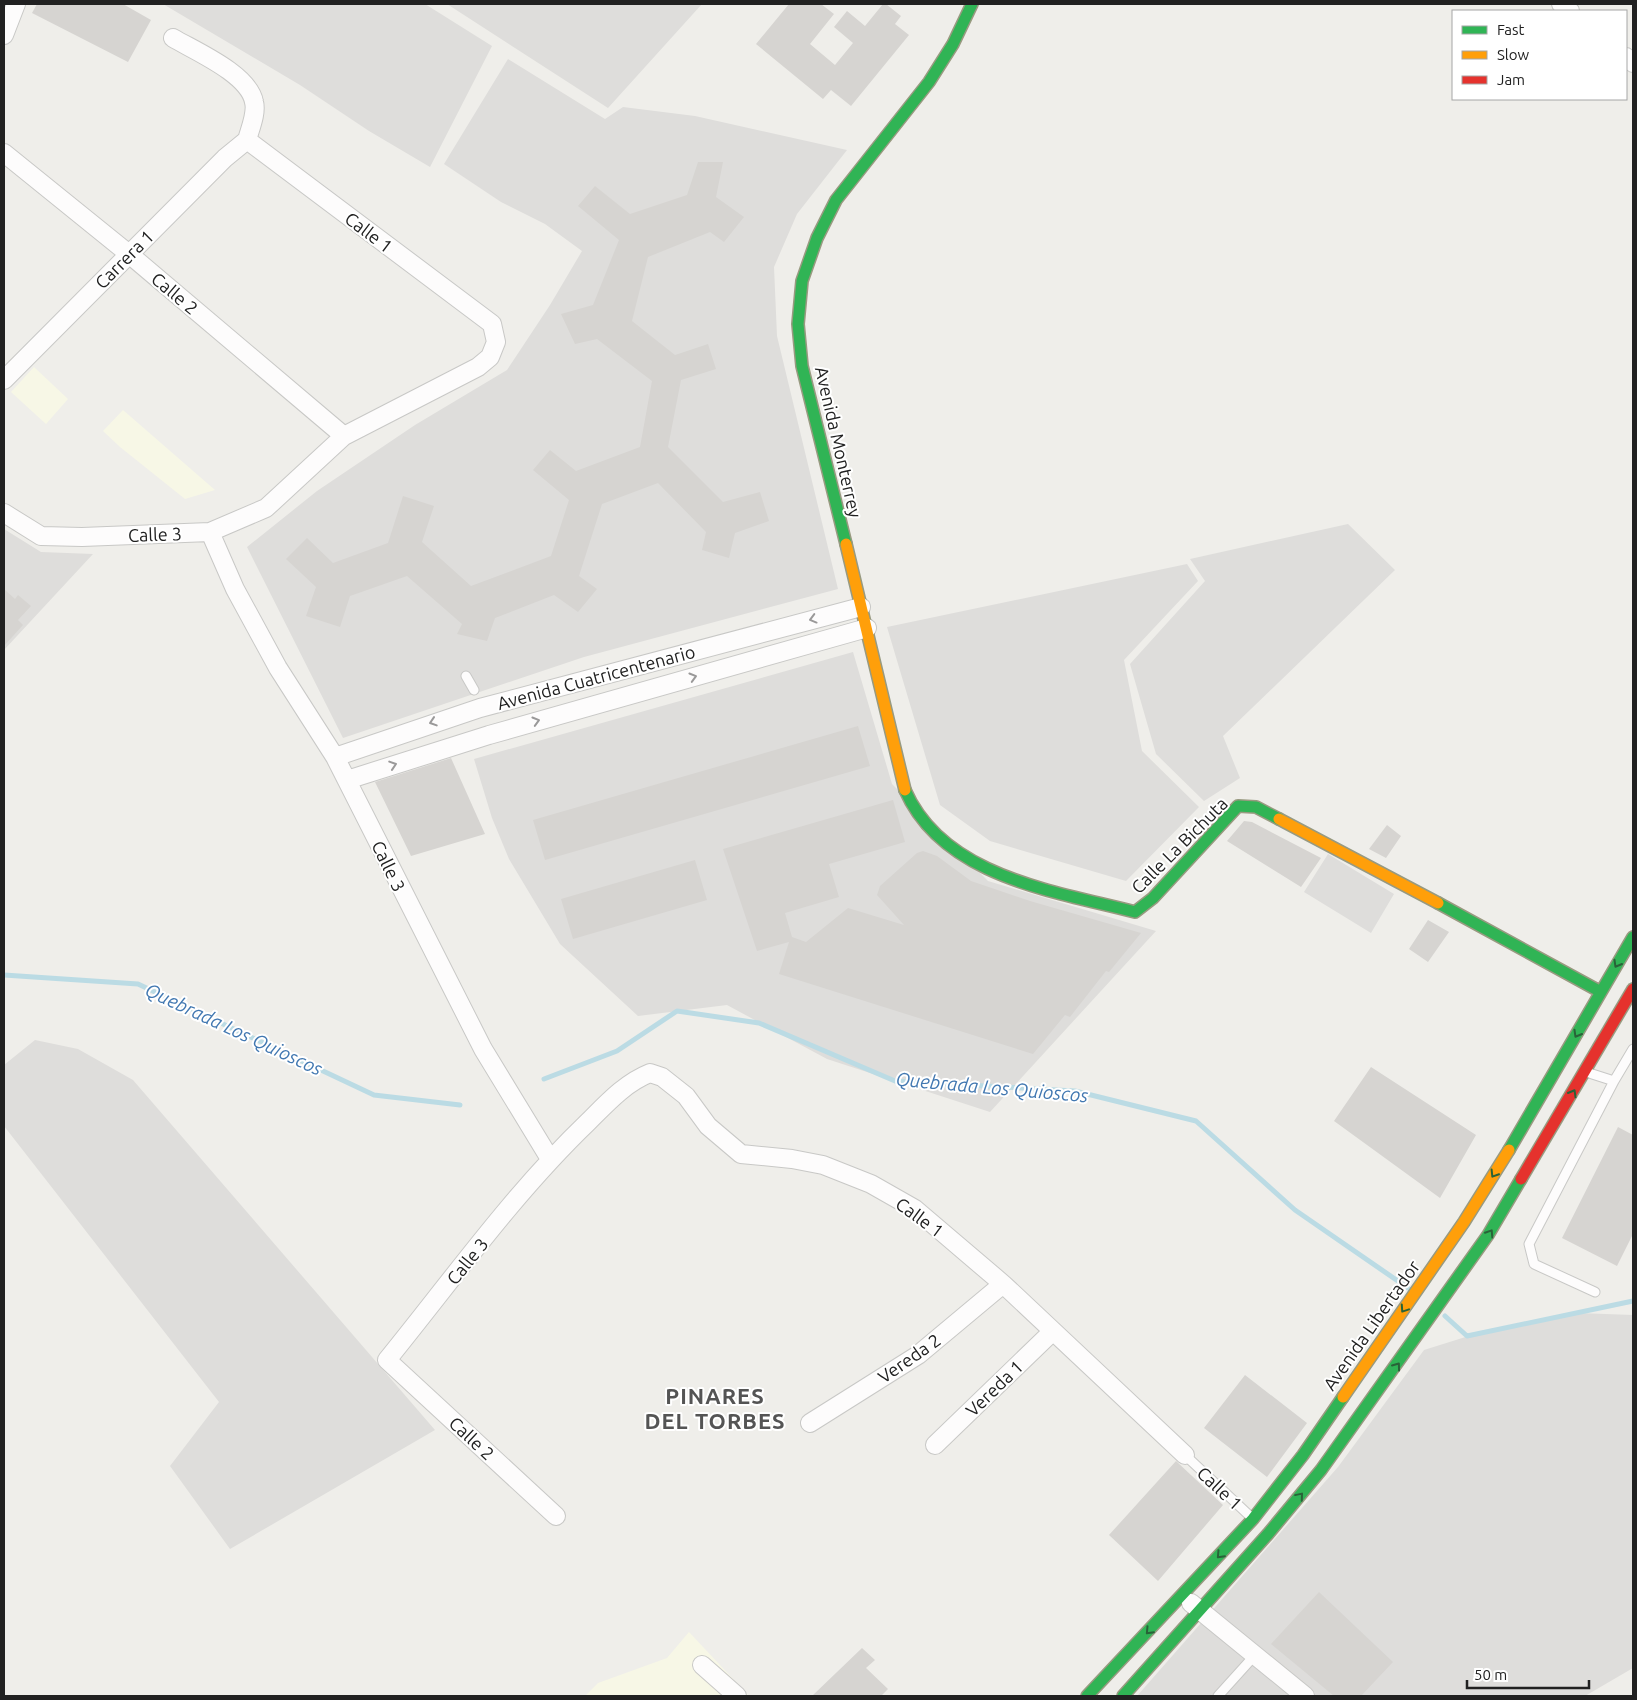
<svg xmlns="http://www.w3.org/2000/svg" width="1637" height="1700" font-family="Ubuntu,sans-serif">
	<style>
		.residential { fill: #dedddb }
		.education { fill: #f7f7e6 }
		.lines { fill: none; stroke-linecap: round; stroke-linejoin: round }
		.stream { stroke: #bbdbe4; stroke-width: 5 }
		.building { fill: #d6d4d1 }
		.lane-casing { stroke: #c8c8c6; stroke-width: 11 }
		.street-casing { stroke: #c8c8c6; stroke-width: 20 }
		.fast-casing { stroke: #989a80; stroke-width: 14 }
		.slow-casing { stroke: #989a80; stroke-width: 14 }
		.jam-casing { stroke: #989a80; stroke-width: 14 }
		.lane { stroke: #fdfcfc; stroke-width: 9 }
		.street { stroke: #fdfcfc; stroke-width: 18 }
		.fast { stroke: #30b455; stroke-width: 11 }
		.slow { stroke: #ff9f0a; stroke-width: 11 }
		.jam { stroke: #e5322d; stroke-width: 11 }
		.oneway { stroke: #9a9999 }
		.oneway2 { stroke: #286338 }
		.labels { text-anchor: middle; dominant-baseline: central; stroke-width: 4; stroke-linejoin: round; paint-order: stroke }
		.street-label { font-size: 18px; fill: #212121; stroke: #fff }
		.water-label { font-size: 19px; font-style: italic; fill: #4278b1; stroke: #fff }
		.district-label { font-size: 22px; font-weight: bold; letter-spacing: 1px; fill: #545454; stroke: #fff }
	</style>
	<rect width="100%" height="100%" fill="#efeeea"/>
	<path class="residential" d="M163 4H425L492 46 430 167 369 131 300 85Z
		M447 4H702L608 108Z
		M508 59 605 119 623 107 695 116 847 150 797 214 774 267 777 336 838 589 584 657 343 738 247 547 317 491 415 425 507 370 550 305 582 251 545 224 501 202 444 164Z
		M1348 524 1395 570 1223 736 1240 778 1204 801 1156 754 1130 664 1205 581 1190 559Z
		M4 529 41 552 93 554 4 650Z
		M1187 564 1198 581 1124 660 1142 751 1199 807 1126 881 990 841 940 805 887 627Z
		M853 652 892 784 988 881 1156 931 990 1112 827 1059 727 1005 638 1016 560 944 509 859 492 818 474 759Z
		M1328 854 1394 894 1371 933 1304 892Z
		M35 1040 78 1049 133 1080 435 1430 230 1549 170 1466 219 1402 4 1126V1065Z
		M1578 1313 1633 1315V1668L1585 1696H1137L1338 1467 1424 1350 1491 1329Z"/>
	<path class="education" d="M34 367 68 399 46 424 11 392Z
		M123 410 215 490 185 499 120 447 103 431Z
		M689 1632 749 1696H585L598 1683 667 1658Z"/>
	<g class="lines">
		<path class="stream" d="M4 975 138 984 374 1095 460 1105
			M544 1079 617 1051 677 1011 759 1023 895 1081 1075 1091 1196 1121 1295 1210 1408 1288
			M1445 1316 1467 1336 1633 1301"/>
	</g>
	<path class="building" d="M37 4H123L151 20 128 62 32 13Z
		M789 4H821L834 14 810 44 835 65 853 43 834 27 847 11 865 26 883 4H886L901 16 895 24 909 35 851 106 831 90 823 99 756 44Z
		M698 162H723L716 197 744 217 724 242 710 232 648 257 632 321 675 355 708 344 716 369 681 380 668 447 723 502 760 492 769 521 735 533 729 558 702 550 706 532 658 483 602 504 579 576 597 589 578 612 554 595 495 618 487 641 457 634 462 624 407 576 350 596 340 627 306 616 316 587 286 559 307 538 333 563 388 543 403 496 434 506 422 542 471 586 551 556 569 500 533 470 550 450 576 471 640 447 652 381 597 339 575 344 561 314 593 305 619 240 578 206 595 186 630 214 687 195Z
		M4 589 15 599 18 595 31 606 18 620 23 625 4 646Z
		M858 726 870 766 545 860 533 820Z
		M451 758 485 834 411 856 375 782Z
		M893 800 905 842 829 864 839 897 785 913 792 937 806 942 848 908 904 925 877 895 880 886 917 853 923 851 937 856 971 881 1030 901 1141 933 1109 972 1106 971 1070 1017 1065 1015 1033 1054 779 974 789 942 757 951 723 849Z
		M1244 821 1252 822 1321 858 1301 887 1227 841Z
		M1387 825 1401 836 1386 858 1369 849Z
		M695 860 707 900 573 939 561 899Z
		M1428 920 1449 932 1428 962 1409 949Z
		M1371 1067 1476 1135 1440 1198 1334 1121Z
		M1618 1127 1633 1135V1234L1617 1266 1562 1238Z
		M1245 1375 1307 1423 1267 1477 1204 1428Z
		M1176 1461 1223 1505 1158 1581 1109 1535Z
		M1319 1592 1393 1662 1361 1696H1334L1271 1644Z
		M862 1648 875 1660 866 1668 888 1689 881 1696H812Z"/>
	<g class="lines">
		<g class="lane-casing">
			<path id="lane" d="M466 676 474 690
				M1586 1072 1614 1081 1633 1049
				M1595 1292 1534 1264 1529 1244 1614 1081
				M1185 1455 1252 1518
				M1218 1696 1255 1655"/>
		</g>
		<g class="street-casing">
			<path id="street" d="M1561 4 1570 11
				M4 35 16 4
				M173 38C195 51 249 74 254 102 257 113 250 129 247 140
				M1626 57 1633 63
				M4 153 129 254 344 436
				M4 380 225 158 247 140
				M4 513 41 536 82 537 210 532 266 508 344 436 478 367 490 357 496 342 492 324 247 140
				M210 532 235 589 278 668 335 757 483 1049 550 1159
				M335 757 480 708 861 607
				M347 780 489 735 867 628
				M810 1423 918 1355 1003 1284
				M935 1445 1052 1332
				M556 1516 387 1360C452 1280 513 1194 588 1122 607 1103 625 1083 650 1073L662 1077 686 1096 708 1126 741 1154 792 1159 823 1165 871 1184 915 1209 1003 1284 1185 1455
				M1191 1603 1305 1696
				M702 1665 737 1696"/>
		</g>
		<g class="fast-casing">
			<path id="fast" d="M846 544 802 366 798 324 802 281 817 238 836 200 929 82 953 44 972 4
				M905 790C943 877 1054 891 1135 912L1153 898 1238 806 1256 807 1279 819
				M1438 903 1601 992
				M1509 1150 1633 937
				M1087 1696 1253 1519 1303 1455 1343 1397
				M1123 1696 1268 1534 1321 1470 1488 1235 1521 1179"/>
		</g>
		<g class="slow-casing">
			<path id="slow" d="M846 544 905 790
				M1279 819 1438 903
				M1343 1397 1464 1222 1509 1150"/>
		</g>
		<g class="jam-casing">
			<path id="jam" d="M1521 1179 1633 989"/>
		</g>
		<use href="#lane" class="lane"/>
		<use href="#street" class="street"/>
		<use href="#fast" class="fast"/>
		<use href="#slow" class="slow"/>
		<use href="#jam" class="jam"/>
	</g>
	<defs><path id="oneway-chevron" d="M-2-3.5L2.5 0L-2 3.5" fill="none" stroke-width="1.6" stroke-linecap="round" stroke-linejoin="round" transform="scale(1.25)"/></defs>
	<g class="oneway">
		<use href="#oneway-chevron" transform="translate(813 619) rotate(165)"/>
		<use href="#oneway-chevron" transform="translate(693 677) rotate(-16)"/>
		<use href="#oneway-chevron" transform="translate(536 721) rotate(-16)"/>
		<use href="#oneway-chevron" transform="translate(433 722) rotate(162)"/>
		<use href="#oneway-chevron" transform="translate(393 765) rotate(-18)"/>
	</g>
	<g class="oneway2">
		<use href="#oneway-chevron" transform="translate(1617 964) rotate(120)"/>
		<use href="#oneway-chevron" transform="translate(1577 1034) rotate(120)"/>
		<use href="#oneway-chevron" transform="translate(1573 1093) rotate(-60)"/>
		<use href="#oneway-chevron" transform="translate(1494 1174) rotate(122)"/>
		<use href="#oneway-chevron" transform="translate(1490 1233) rotate(-57)"/>
		<use href="#oneway-chevron" transform="translate(1404 1309) rotate(124)"/>
		<use href="#oneway-chevron" transform="translate(1397 1366) rotate(-54)"/>
		<use href="#oneway-chevron" transform="translate(1300 1496) rotate(-50)"/>
		<use href="#oneway-chevron" transform="translate(1220 1555) rotate(133)"/>
		<use href="#oneway-chevron" transform="translate(1149 1631) rotate(133)"/>
	</g>
	<g class="labels">
		<g class="street-label">
			<text transform="translate(369 232) rotate(37)">Calle 1</text>
			<text transform="translate(124 259) rotate(-45)">Carrera 1</text>
			<text transform="translate(175 293) rotate(40)">Calle 2</text>
			<text transform="translate(839 442) rotate(77)">Avenida Monterrey</text>
			<text transform="translate(155 534) rotate(-2)">Calle 3</text>
			<text transform="translate(596 677) rotate(-15)">Avenida Cuatricentenario</text>
			<text transform="translate(1179 845) rotate(-45)">Calle La Bichuta</text>
			<text transform="translate(389 866) rotate(64)">Calle 3</text>
			<text transform="translate(920 1217) rotate(36)">Calle 1</text>
			<text transform="translate(467 1261) rotate(-51)">Calle 3</text>
			<text transform="translate(1371 1325) rotate(-55)">Avenida Libertador</text>
			<text transform="translate(909 1358) rotate(-35)">Vereda 2</text>
			<text transform="translate(994 1388) rotate(-44)">Vereda 1</text>
			<text transform="translate(472 1438) rotate(43)">Calle 2</text>
			<text transform="translate(1220 1488) rotate(43)">Calle 1</text>
		</g>
		<g class="water-label">
			<text transform="translate(234 1029) rotate(25)">Quebrada Los Quioscos</text>
			<text transform="translate(992 1087) rotate(5)">Quebrada Los Quioscos</text>
		</g>
		<g class="district-label">
			<text x="715" y="1395">PINARES<tspan x="715" dy="25">DEL TORBES</tspan></text>
		</g>
	</g>
	<rect width="1637" height="1700" fill="none" stroke="#212121" stroke-width="10"/>
	<rect x="1452" y="10" width="175" height="90" fill="#ffffff" stroke="#a6a6a6"/>
	<rect x="1462" y="26" width="25" height="8" fill="#30b455" stroke="#a6a6a6"/>
	<text x="1497" y="35" font-size="15" fill="#212121">Fast</text>
	<rect x="1462" y="51" width="25" height="8" fill="#ff9f0a" stroke="#a6a6a6"/>
	<text x="1497" y="60" font-size="15" fill="#212121">Slow</text>
	<rect x="1462" y="76" width="25" height="8" fill="#e5322d" stroke="#a6a6a6"/>
	<text x="1497" y="85" font-size="15" fill="#212121">Jam</text>
	<path d="M1467 1680v8h122v-8" fill="none" stroke="#212121" stroke-width="2.5"/>
	<text x="1474" y="1680" font-size="15" fill="#212121" stroke="#ffffff" stroke-width="4" paint-order="stroke">50 m</text>
</svg>
